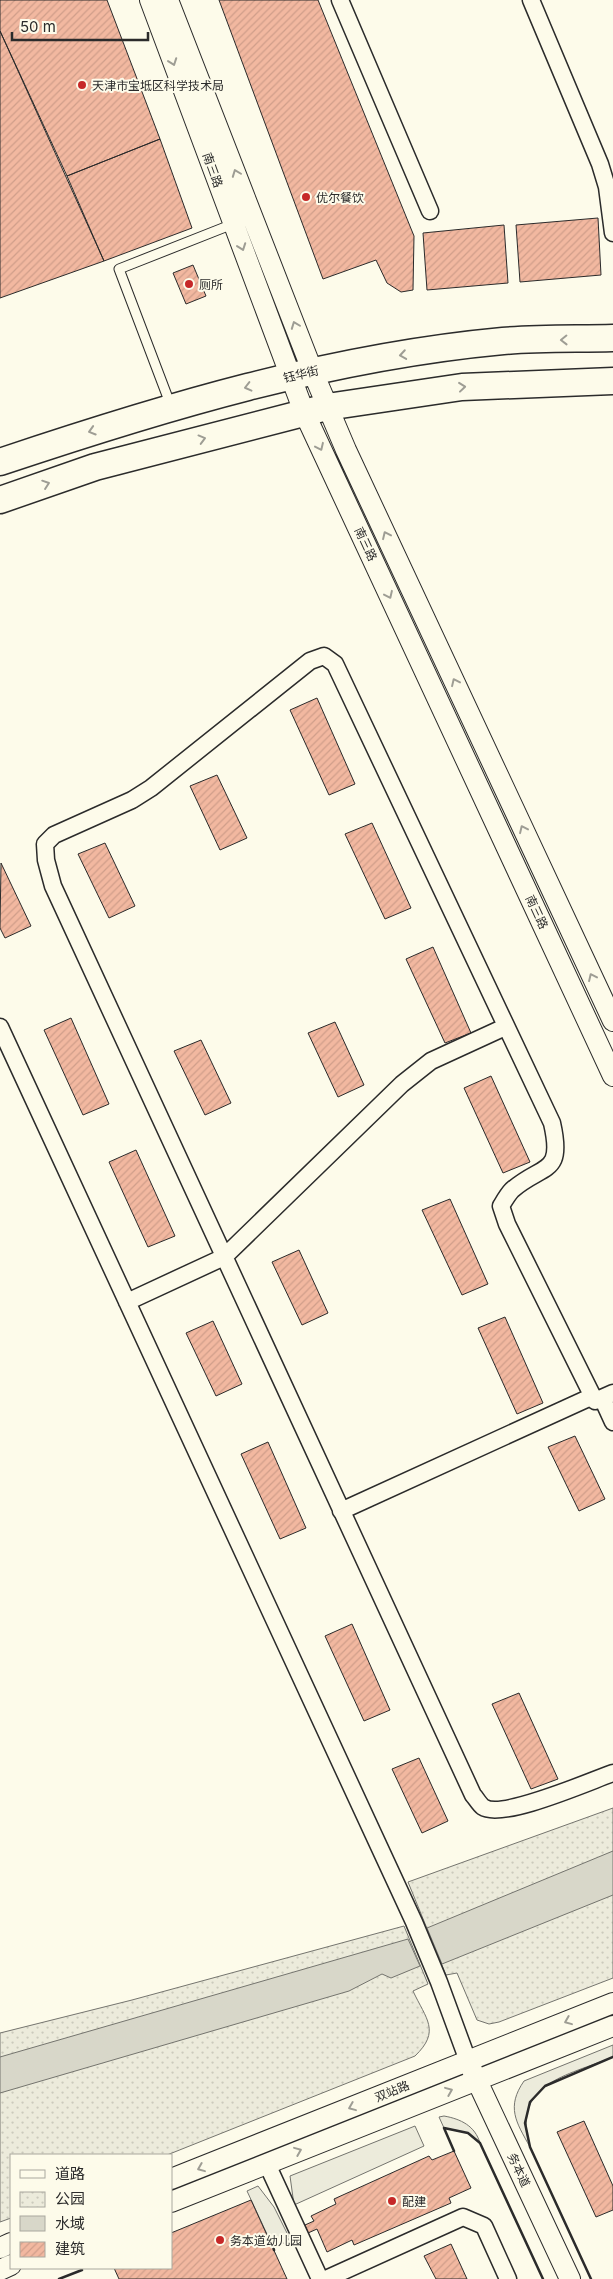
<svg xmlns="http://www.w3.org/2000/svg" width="613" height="2279" font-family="Inter,'Noto Sans SC',sans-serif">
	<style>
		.grass { fill: #ecebdb; stroke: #74746e }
		.park { fill: url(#park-dots); stroke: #74746e }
		.water { fill: #d8d7c9; stroke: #74746e }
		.building { fill: url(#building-hatch); stroke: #2b2b2b }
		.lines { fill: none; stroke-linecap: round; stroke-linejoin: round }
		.service-casing { stroke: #2b2b2b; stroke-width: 11 }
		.minor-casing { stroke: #2b2b2b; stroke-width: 19 }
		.tertiary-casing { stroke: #2b2b2b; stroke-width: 22 }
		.primary-casing { stroke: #2b2b2b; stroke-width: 29 }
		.service { stroke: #fdfbea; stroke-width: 9 }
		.minor { stroke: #fdfbea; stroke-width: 16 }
		.tertiary { stroke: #fdfbea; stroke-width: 20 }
		.primary { stroke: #fdfbea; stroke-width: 26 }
		.wall { stroke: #2b2b2b; stroke-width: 2.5 }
		.oneway { stroke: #9e9d94 }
		.poi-dot { fill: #c62828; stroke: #fdfbea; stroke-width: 2 }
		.labels { text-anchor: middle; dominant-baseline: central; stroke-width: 4; stroke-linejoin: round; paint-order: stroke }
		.poi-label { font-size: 12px; fill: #2b2b2b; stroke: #fdfbea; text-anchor: start }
		.street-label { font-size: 12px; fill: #2b2b2b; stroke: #fdfbea }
	</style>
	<defs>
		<pattern id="park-dots" width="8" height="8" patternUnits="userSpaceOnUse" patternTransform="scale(1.25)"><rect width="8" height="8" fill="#ecebdb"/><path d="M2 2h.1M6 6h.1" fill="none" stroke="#cbcabc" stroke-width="1.8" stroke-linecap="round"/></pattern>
		<pattern id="building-hatch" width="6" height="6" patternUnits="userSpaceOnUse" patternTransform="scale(1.25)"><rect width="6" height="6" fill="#f2b8a0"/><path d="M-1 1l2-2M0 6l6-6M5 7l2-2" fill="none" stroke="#d09e8a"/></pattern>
	</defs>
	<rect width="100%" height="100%" fill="#fdfbea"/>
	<path class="grass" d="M613 2045V2057C567 2076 511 2083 530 2147 516 2122 506 2107 524 2081Z
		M444 2116C461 2119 475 2126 480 2143L468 2133 444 2128 439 2117Z
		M415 2126 424 2146 294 2205 290 2176Z
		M258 2186 274 2207 290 2239 273 2247 247 2191Z"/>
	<path class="park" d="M613 1808V1978L499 2022 489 2024 477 2020 457 1973 446 1975 408 1882Z
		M404 1926 428 1984 413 1991C426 2019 441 2031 415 2056L167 2155H11V2218L0 2222V2033L132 2000Z"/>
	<path class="water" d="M613 1851V1895L442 1964 427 1928Z
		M408 1939 420 1966 391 1978 382 1974 349 1991 0 2093V2057Z"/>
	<path class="building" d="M0 0H107L160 139 67 176 0 31Z
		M219 0H318L414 236 413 290 401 292 387 283 376 260 323 279Z
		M0 31 104 261 0 298Z
		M160 139 192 228 104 261 67 176Z
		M598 218 601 275 520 282 516 225Z
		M504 225 508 283 427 290 423 233Z
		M193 265 206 296 186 304 173 273Z
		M317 698 355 784 329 795 290 710Z
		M217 775 247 838 220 850 190 786Z
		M372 823 411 908 385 919 345 834Z
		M105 843 135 906 109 918 78 854Z
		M1 863 31 926 5 938 0 928Z
		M433 947 471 1033 445 1043 406 959Z
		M71 1018 109 1104 83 1115 44 1030Z
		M335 1022 364 1085 338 1097 308 1033Z
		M201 1040 231 1103 205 1115 174 1051Z
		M491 1076 530 1162 503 1173 464 1088Z
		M136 1150 175 1236 148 1247 109 1162Z
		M450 1199 488 1284 462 1295 422 1210Z
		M299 1250 328 1313 302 1325 272 1262Z
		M505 1317 543 1403 517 1414 478 1328Z
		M213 1321 242 1384 216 1396 186 1333Z
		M575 1436 605 1499 579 1511 548 1447Z
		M268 1442 306 1528 280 1539 241 1454Z
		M352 1624 390 1710 364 1721 325 1636Z
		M519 1693 558 1779 531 1789 492 1704Z
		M419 1758 448 1821 422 1833 392 1769Z
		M584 2121 613 2186V2210L596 2217 557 2132Z
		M454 2151 471 2188 449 2198 451 2203 354 2245 352 2240 327 2252 317 2229 308 2233 305 2225 314 2221 311 2216 336 2204 334 2199 429 2156 432 2160Z
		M251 2200 287 2279H119L114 2268H171V2233Z
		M451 2244 467 2279H436L424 2256Z"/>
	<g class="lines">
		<g class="service-casing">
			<path id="service" d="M171 406 119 269 233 224"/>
		</g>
		<g class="minor-casing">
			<path id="minor" d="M340 0 430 211
				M531 0 600 164 607 187 613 233
				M0 1027 414 1922 439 1982 468 2061
				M127 1302 224 1257 402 1084 431 1061 505 1027
				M613 1393 595 1401 507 1224 501 1206C504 1201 508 1194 512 1190 543 1163 564 1176 552 1123L335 664 324 656 310 661 151 788 132 800 54 835 45 844 46 860 53 886 473 1795C476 1798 479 1804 483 1807 502 1820 590 1781 613 1773
				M602 1398 613 1422
				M341 1511 593 1396
				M267 2164 320 2279
				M326 2279 463 2217 484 2226 508 2279"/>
		</g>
		<g class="tertiary-casing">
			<path id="tertiary" d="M150 0 304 412 613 1076
				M168 0 312 370 346 450 613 1021
				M472 2070 570 2279
				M171 2179 613 2003
				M171 2202 613 2026
				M0 2248 11 2243
				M0 2270 11 2265"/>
		</g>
		<g class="primary-casing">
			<path id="primary" d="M0 462C164 407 330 357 503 341 539 338 577 339 613 338
				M0 500 95 467 327 407 462 387 613 381"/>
		</g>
		<use href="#service" class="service"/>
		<use href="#minor" class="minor"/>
		<use href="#tertiary" class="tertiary"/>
		<use href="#primary" class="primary"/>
		<path class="wall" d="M454 2151 444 2128 468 2133 480 2143 543 2279
			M274 2250 273 2247 290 2239
			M59 2279 82 2270
			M591 2279 530 2147 525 2123 530 2102 545 2086 613 2057"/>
	</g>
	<defs><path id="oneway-chevron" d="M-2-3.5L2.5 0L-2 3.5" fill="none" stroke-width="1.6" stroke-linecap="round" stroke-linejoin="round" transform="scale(1.25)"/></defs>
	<g class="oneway">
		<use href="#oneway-chevron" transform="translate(173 62) rotate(70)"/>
		<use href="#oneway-chevron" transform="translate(236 173) rotate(-111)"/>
		<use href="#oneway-chevron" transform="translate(242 247) rotate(70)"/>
		<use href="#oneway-chevron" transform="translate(295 325) rotate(-111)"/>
		<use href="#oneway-chevron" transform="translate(564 340) rotate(179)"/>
		<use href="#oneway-chevron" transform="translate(403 355) rotate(171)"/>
		<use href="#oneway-chevron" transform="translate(248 387) rotate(166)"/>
		<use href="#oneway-chevron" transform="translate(462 387) rotate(-6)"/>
		<use href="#oneway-chevron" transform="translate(92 431) rotate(163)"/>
		<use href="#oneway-chevron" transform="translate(202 439) rotate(-15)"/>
		<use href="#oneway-chevron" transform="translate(320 447) rotate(65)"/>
		<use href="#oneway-chevron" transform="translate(46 484) rotate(-19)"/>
		<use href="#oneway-chevron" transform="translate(386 535) rotate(-115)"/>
		<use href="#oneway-chevron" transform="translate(389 595) rotate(65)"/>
		<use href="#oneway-chevron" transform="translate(455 682) rotate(-115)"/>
		<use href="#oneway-chevron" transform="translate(523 829) rotate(-115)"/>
		<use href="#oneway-chevron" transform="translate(592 977) rotate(-115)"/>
		<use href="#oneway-chevron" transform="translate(568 2021) rotate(158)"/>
		<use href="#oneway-chevron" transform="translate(449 2091) rotate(-22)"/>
		<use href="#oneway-chevron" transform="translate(352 2107) rotate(158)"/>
		<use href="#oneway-chevron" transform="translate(298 2151) rotate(-22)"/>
		<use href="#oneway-chevron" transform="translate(201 2168) rotate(158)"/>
	</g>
	<g class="poi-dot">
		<circle cx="82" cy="85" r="5"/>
		<circle cx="306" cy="197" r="5"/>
		<circle cx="189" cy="284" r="5"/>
		<circle cx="392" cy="2201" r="5"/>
		<circle cx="220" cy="2240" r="5"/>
	</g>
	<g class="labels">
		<g class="poi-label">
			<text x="92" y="85">天津市宝坻区科学技术局</text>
			<text x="316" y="197">优尔餐饮</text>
			<text x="199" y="284">厕所</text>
			<text x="402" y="2201">配建</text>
			<text x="230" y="2240">务本道幼儿园</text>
		</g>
		<g class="street-label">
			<text transform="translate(213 170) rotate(70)">南三路</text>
			<text transform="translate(301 374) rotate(-13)">钰华街</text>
			<text transform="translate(366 544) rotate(65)">南三路</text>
			<text transform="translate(537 912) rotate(65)">南三路</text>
			<text transform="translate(392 2091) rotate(-22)">双站路</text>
			<text transform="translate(519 2170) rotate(65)">务本道</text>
		</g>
	</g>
	<rect x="10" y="2154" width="162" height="115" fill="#fdfbea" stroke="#a9a89e"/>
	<rect x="20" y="2170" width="25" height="8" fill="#fdfbea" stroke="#a9a89e"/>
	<text x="55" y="2179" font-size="15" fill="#2b2b2b">道路</text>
	<rect x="20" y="2192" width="25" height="15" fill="url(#park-dots)" stroke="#a9a89e"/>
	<text x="55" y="2204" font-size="15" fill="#2b2b2b">公园</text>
	<rect x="20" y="2216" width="25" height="15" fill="#d8d7c9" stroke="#a9a89e"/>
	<text x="55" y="2229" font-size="15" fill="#2b2b2b">水域</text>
	<rect x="20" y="2242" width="25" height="15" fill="url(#building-hatch)" stroke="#a9a89e"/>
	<text x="55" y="2254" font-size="15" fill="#2b2b2b">建筑</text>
	<path d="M12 32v8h136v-8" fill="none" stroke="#2b2b2b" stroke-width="2.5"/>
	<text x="20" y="32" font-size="15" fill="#2b2b2b" stroke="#fdfbea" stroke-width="4" paint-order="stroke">50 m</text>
</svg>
